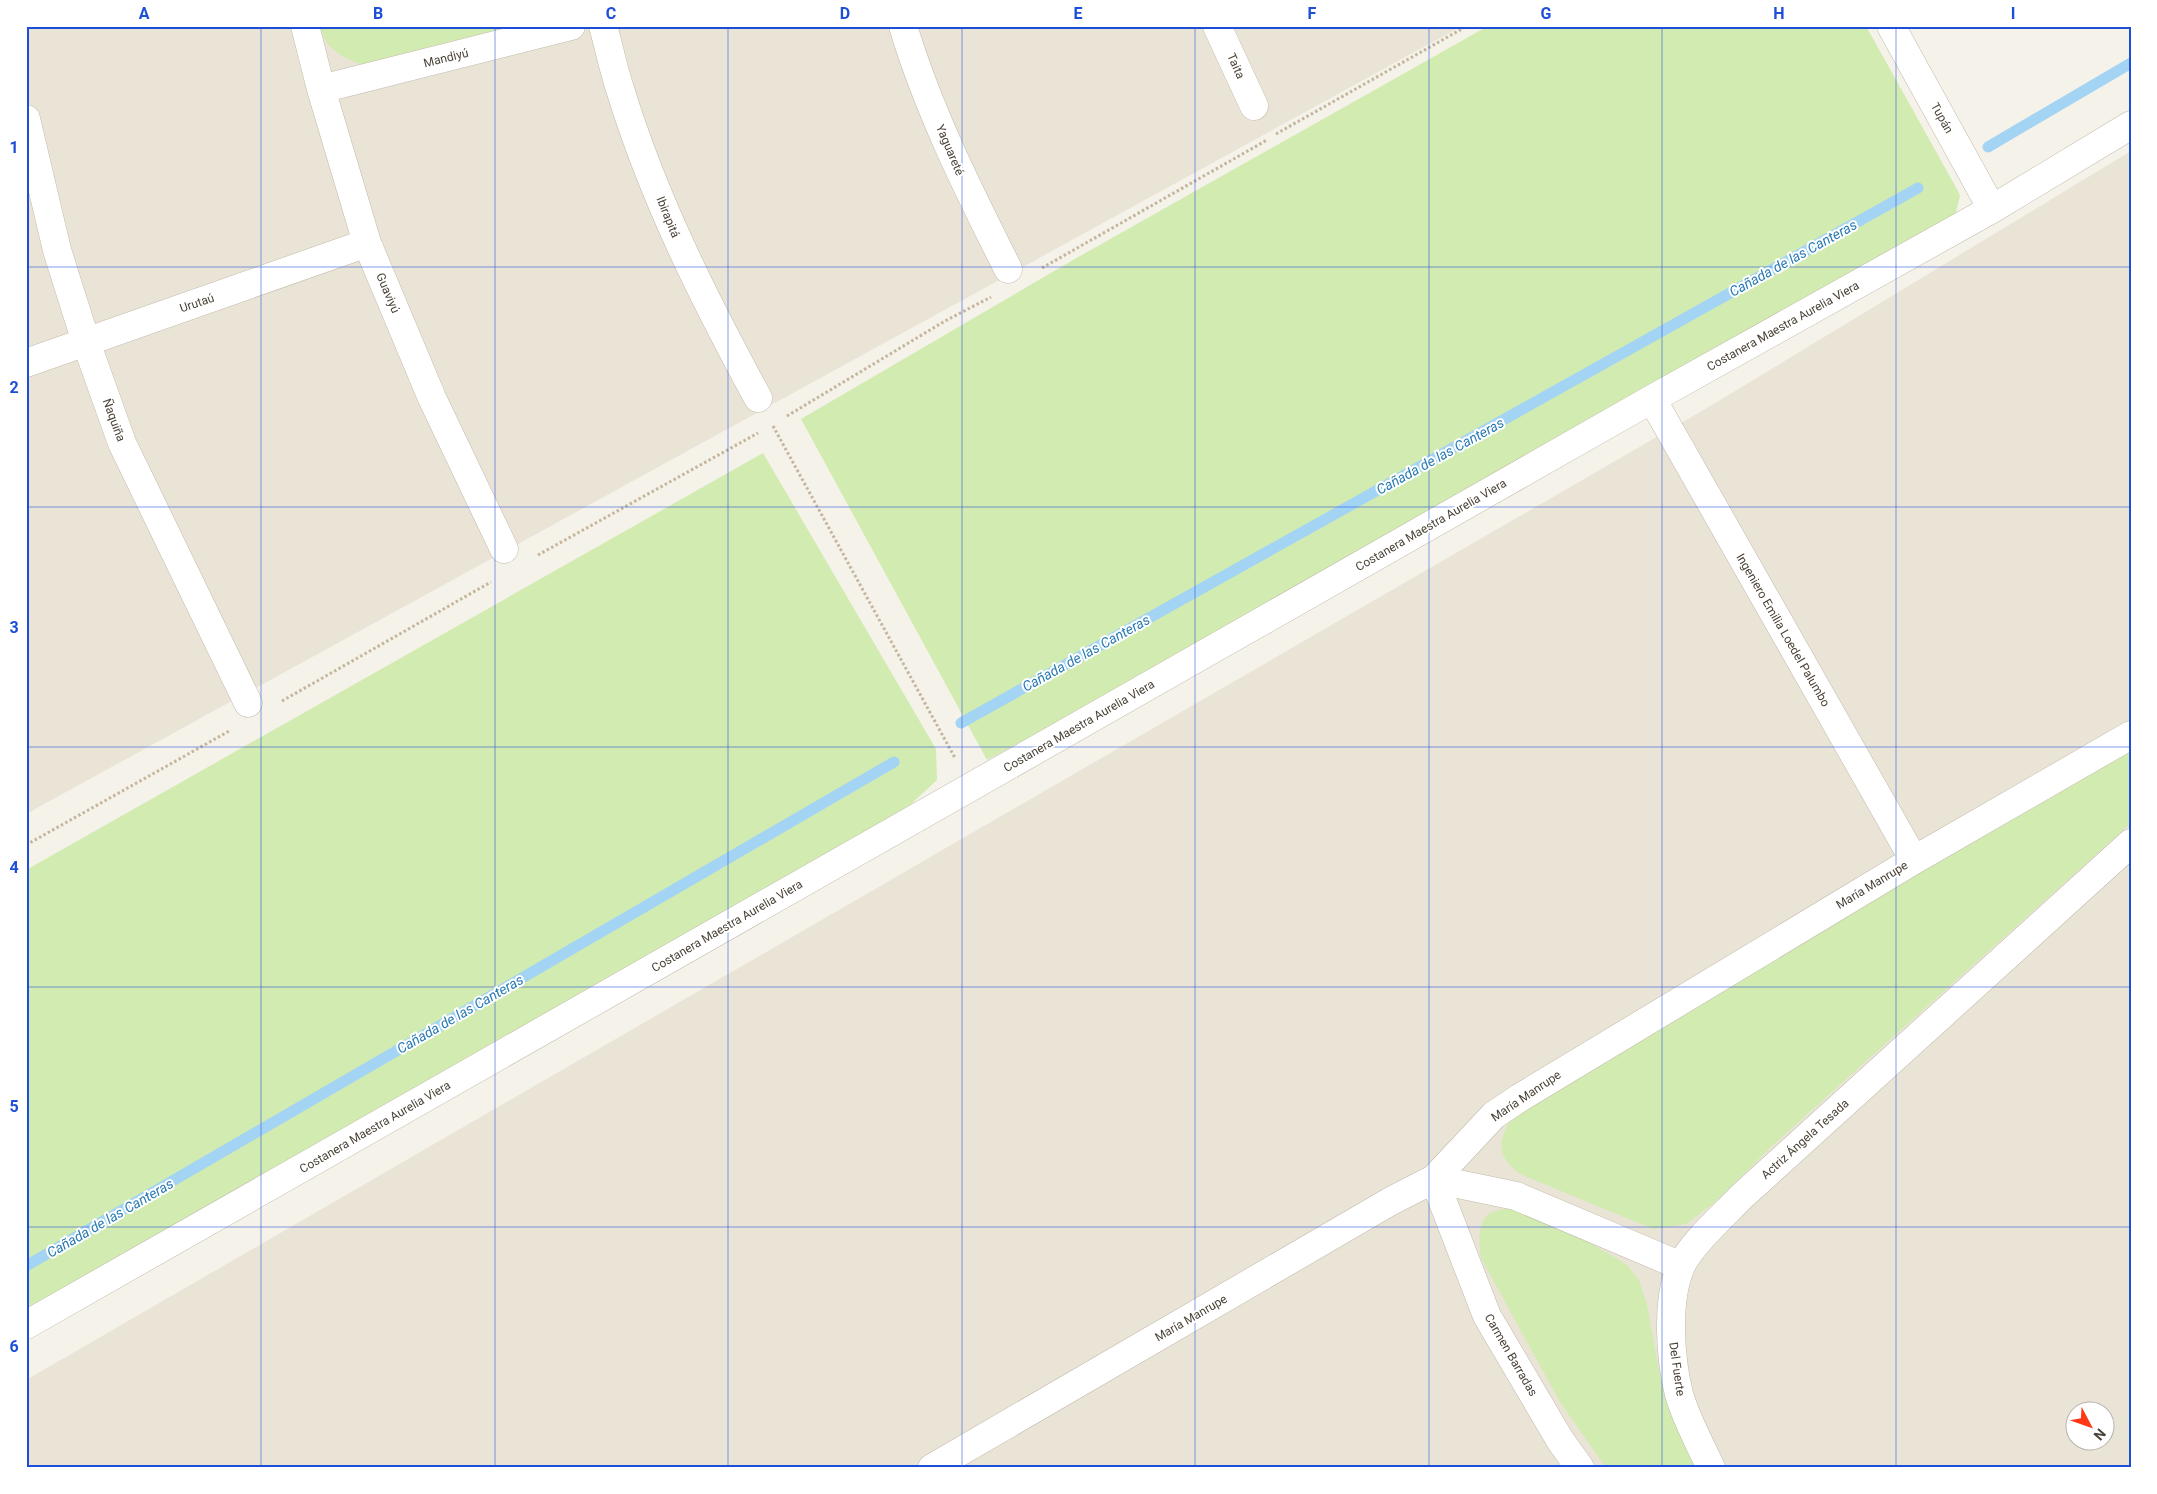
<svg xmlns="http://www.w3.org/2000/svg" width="2157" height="1494" font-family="Roboto,sans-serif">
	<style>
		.residential { fill: #eae4d7; fill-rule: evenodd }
		.green { fill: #d2ebb1 }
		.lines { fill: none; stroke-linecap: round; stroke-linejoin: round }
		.stream { stroke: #a4d4f4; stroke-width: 11 }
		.minor-casing { stroke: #c2baab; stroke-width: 29 }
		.path { stroke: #c4b59c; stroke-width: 3; stroke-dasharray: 2.5 2.5; stroke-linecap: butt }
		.minor { stroke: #fff; stroke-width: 28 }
		.grid { fill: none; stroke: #1d4ed8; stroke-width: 1; stroke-opacity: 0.55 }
		.labels { text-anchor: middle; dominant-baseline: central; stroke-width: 4; stroke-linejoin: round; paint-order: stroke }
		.street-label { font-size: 12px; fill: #4a4237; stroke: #fff }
		.water-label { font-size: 14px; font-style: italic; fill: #287ab4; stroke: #fff }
		.neatline { fill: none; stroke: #1d4ed8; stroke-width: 2 }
		.grid-label { font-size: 16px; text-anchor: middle; font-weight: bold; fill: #1d4ed8 }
	</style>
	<rect width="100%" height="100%" fill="#f5f2ea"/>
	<path class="residential" d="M26 26H1462L26 814Z
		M2131 151V1468H26V1380L1712 405ZM2074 1412H2104V1442H2074Z"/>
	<path class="green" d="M320 26H534L373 67C351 63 324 51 320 26Z
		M1488 26H1866L1958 191 1960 196 1955 216 1255 616 987 760 801 419 1073 260Z
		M763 453 936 749 937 780 910 805 770 888 26 1311V870Z
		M2131 750V823L1774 1144 1714 1203 1686 1224 1653 1229 1520 1174C1496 1155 1497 1143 1512 1117L1966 844Z
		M1509 1208 1580 1237 1626 1264 1639 1280 1647 1305 1660 1375 1698 1468H1606L1560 1402 1481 1258C1479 1243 1476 1221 1492 1212 1497 1210 1504 1209 1509 1208Z"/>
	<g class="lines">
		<path class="stream" d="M1988 147 2131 63
			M961 723 1918 188
			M26 1266 894 762"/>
		<g class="minor-casing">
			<path id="minor" d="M305 26 321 89 367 243 432 398 504 549
				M603 26C609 47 613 68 620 89 653 197 704 299 758 398
				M903 26C929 112 968 189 1008 269
				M1217 26 1254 106
				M1891 26 1992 209
				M321 89 571 26
				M26 119 57 250 86 342 122 443 248 703
				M26 363 367 243
				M1652 399 1914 860
				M1434 1179 1487 1316 1560 1440 1580 1468
				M1434 1179 1516 1196 1681 1266
				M26 1325 1652 399 1992 209 2131 125
				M932 1468 1391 1201 1434 1179 1494 1115 1521 1097 1914 860 2131 735
				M1711 1468C1700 1444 1686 1419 1679 1394 1670 1358 1666 1300 1681 1266 1691 1244 1724 1215 1741 1197L2131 843"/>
		</g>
		<path class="path" d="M1276 134 1467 26
			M1042 268 1267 140
			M787 416 945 321 991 297
			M773 426 955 758
			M538 555 758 433
			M282 701 491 582
			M26 845 231 730"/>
		<use href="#minor" class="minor"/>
	</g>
	<path class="grid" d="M261 26V1468M495 26V1468M728 26V1468M962 26V1468M1195 26V1468M1429 26V1468M1662 26V1468M1896 26V1468M26 267H2131M26 507H2131M26 747H2131M26 987H2131M26 1227H2131"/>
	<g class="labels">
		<g class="street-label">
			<text transform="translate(446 58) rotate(-14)">Mandiyú</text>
			<text transform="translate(1236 66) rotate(66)">Taita</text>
			<text transform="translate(1942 118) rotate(61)">Tupán</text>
			<text transform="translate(950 150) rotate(67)">Yaguareté</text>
			<text transform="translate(668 217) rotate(68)">Ibirapitá</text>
			<text transform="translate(388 293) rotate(67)">Guaviyú</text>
			<text transform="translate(197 303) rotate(-19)">Urutaú</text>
			<text transform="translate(1783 326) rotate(-29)">Costanera Maestra Aurelia Viera</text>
			<text transform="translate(114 420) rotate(70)">Ñaquiña</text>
			<text transform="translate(1431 525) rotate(-30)">Costanera Maestra Aurelia Viera</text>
			<text transform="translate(1783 630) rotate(60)">Ingeniero Emilia Loedel Palumbo</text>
			<text transform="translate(1079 726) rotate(-30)">Costanera Maestra Aurelia Viera</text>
			<text transform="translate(1872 885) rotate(-31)">María Manrupe</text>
			<text transform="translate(727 926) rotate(-30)">Costanera Maestra Aurelia Viera</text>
			<text transform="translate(1526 1096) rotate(-34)">María Manrupe</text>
			<text transform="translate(375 1127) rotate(-30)">Costanera Maestra Aurelia Viera</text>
			<text transform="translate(1805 1139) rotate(-42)">Actriz Ángela Tesada</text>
			<text transform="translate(1191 1318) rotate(-30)">María Manrupe</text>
			<text transform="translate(1511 1355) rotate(60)">Carmen Barradas</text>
			<text transform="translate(1677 1369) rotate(82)">Del Fuerte</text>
		</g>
		<g class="water-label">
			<text transform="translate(1793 258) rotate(-29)">Cañada de las Canteras</text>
			<text transform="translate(1440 456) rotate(-29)">Cañada de las Canteras</text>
			<text transform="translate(1086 653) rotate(-29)">Cañada de las Canteras</text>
			<text transform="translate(460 1014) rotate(-30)">Cañada de las Canteras</text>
			<text transform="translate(110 1218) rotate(-30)">Cañada de las Canteras</text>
		</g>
	</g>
	<rect width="2157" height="1494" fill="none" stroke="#ffffff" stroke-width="55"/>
	<g transform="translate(2090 1426) rotate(131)"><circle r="24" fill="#ffffff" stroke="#b7b3af"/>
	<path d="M0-4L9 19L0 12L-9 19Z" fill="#ff3717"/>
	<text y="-8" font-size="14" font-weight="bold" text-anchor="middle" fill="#4a4237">N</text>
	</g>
	<rect x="28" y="28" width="2102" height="1438" class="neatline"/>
	<g class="grid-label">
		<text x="144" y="19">A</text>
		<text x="378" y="19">B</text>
		<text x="611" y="19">C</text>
		<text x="845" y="19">D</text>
		<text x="1078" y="19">E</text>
		<text x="1312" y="19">F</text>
		<text x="1546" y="19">G</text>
		<text x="1779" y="19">H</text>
		<text x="2013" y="19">I</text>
		<text x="14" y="153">1</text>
		<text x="14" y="393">2</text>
		<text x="14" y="633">3</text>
		<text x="14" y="873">4</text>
		<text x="14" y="1112">5</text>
		<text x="14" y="1352">6</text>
	</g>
</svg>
